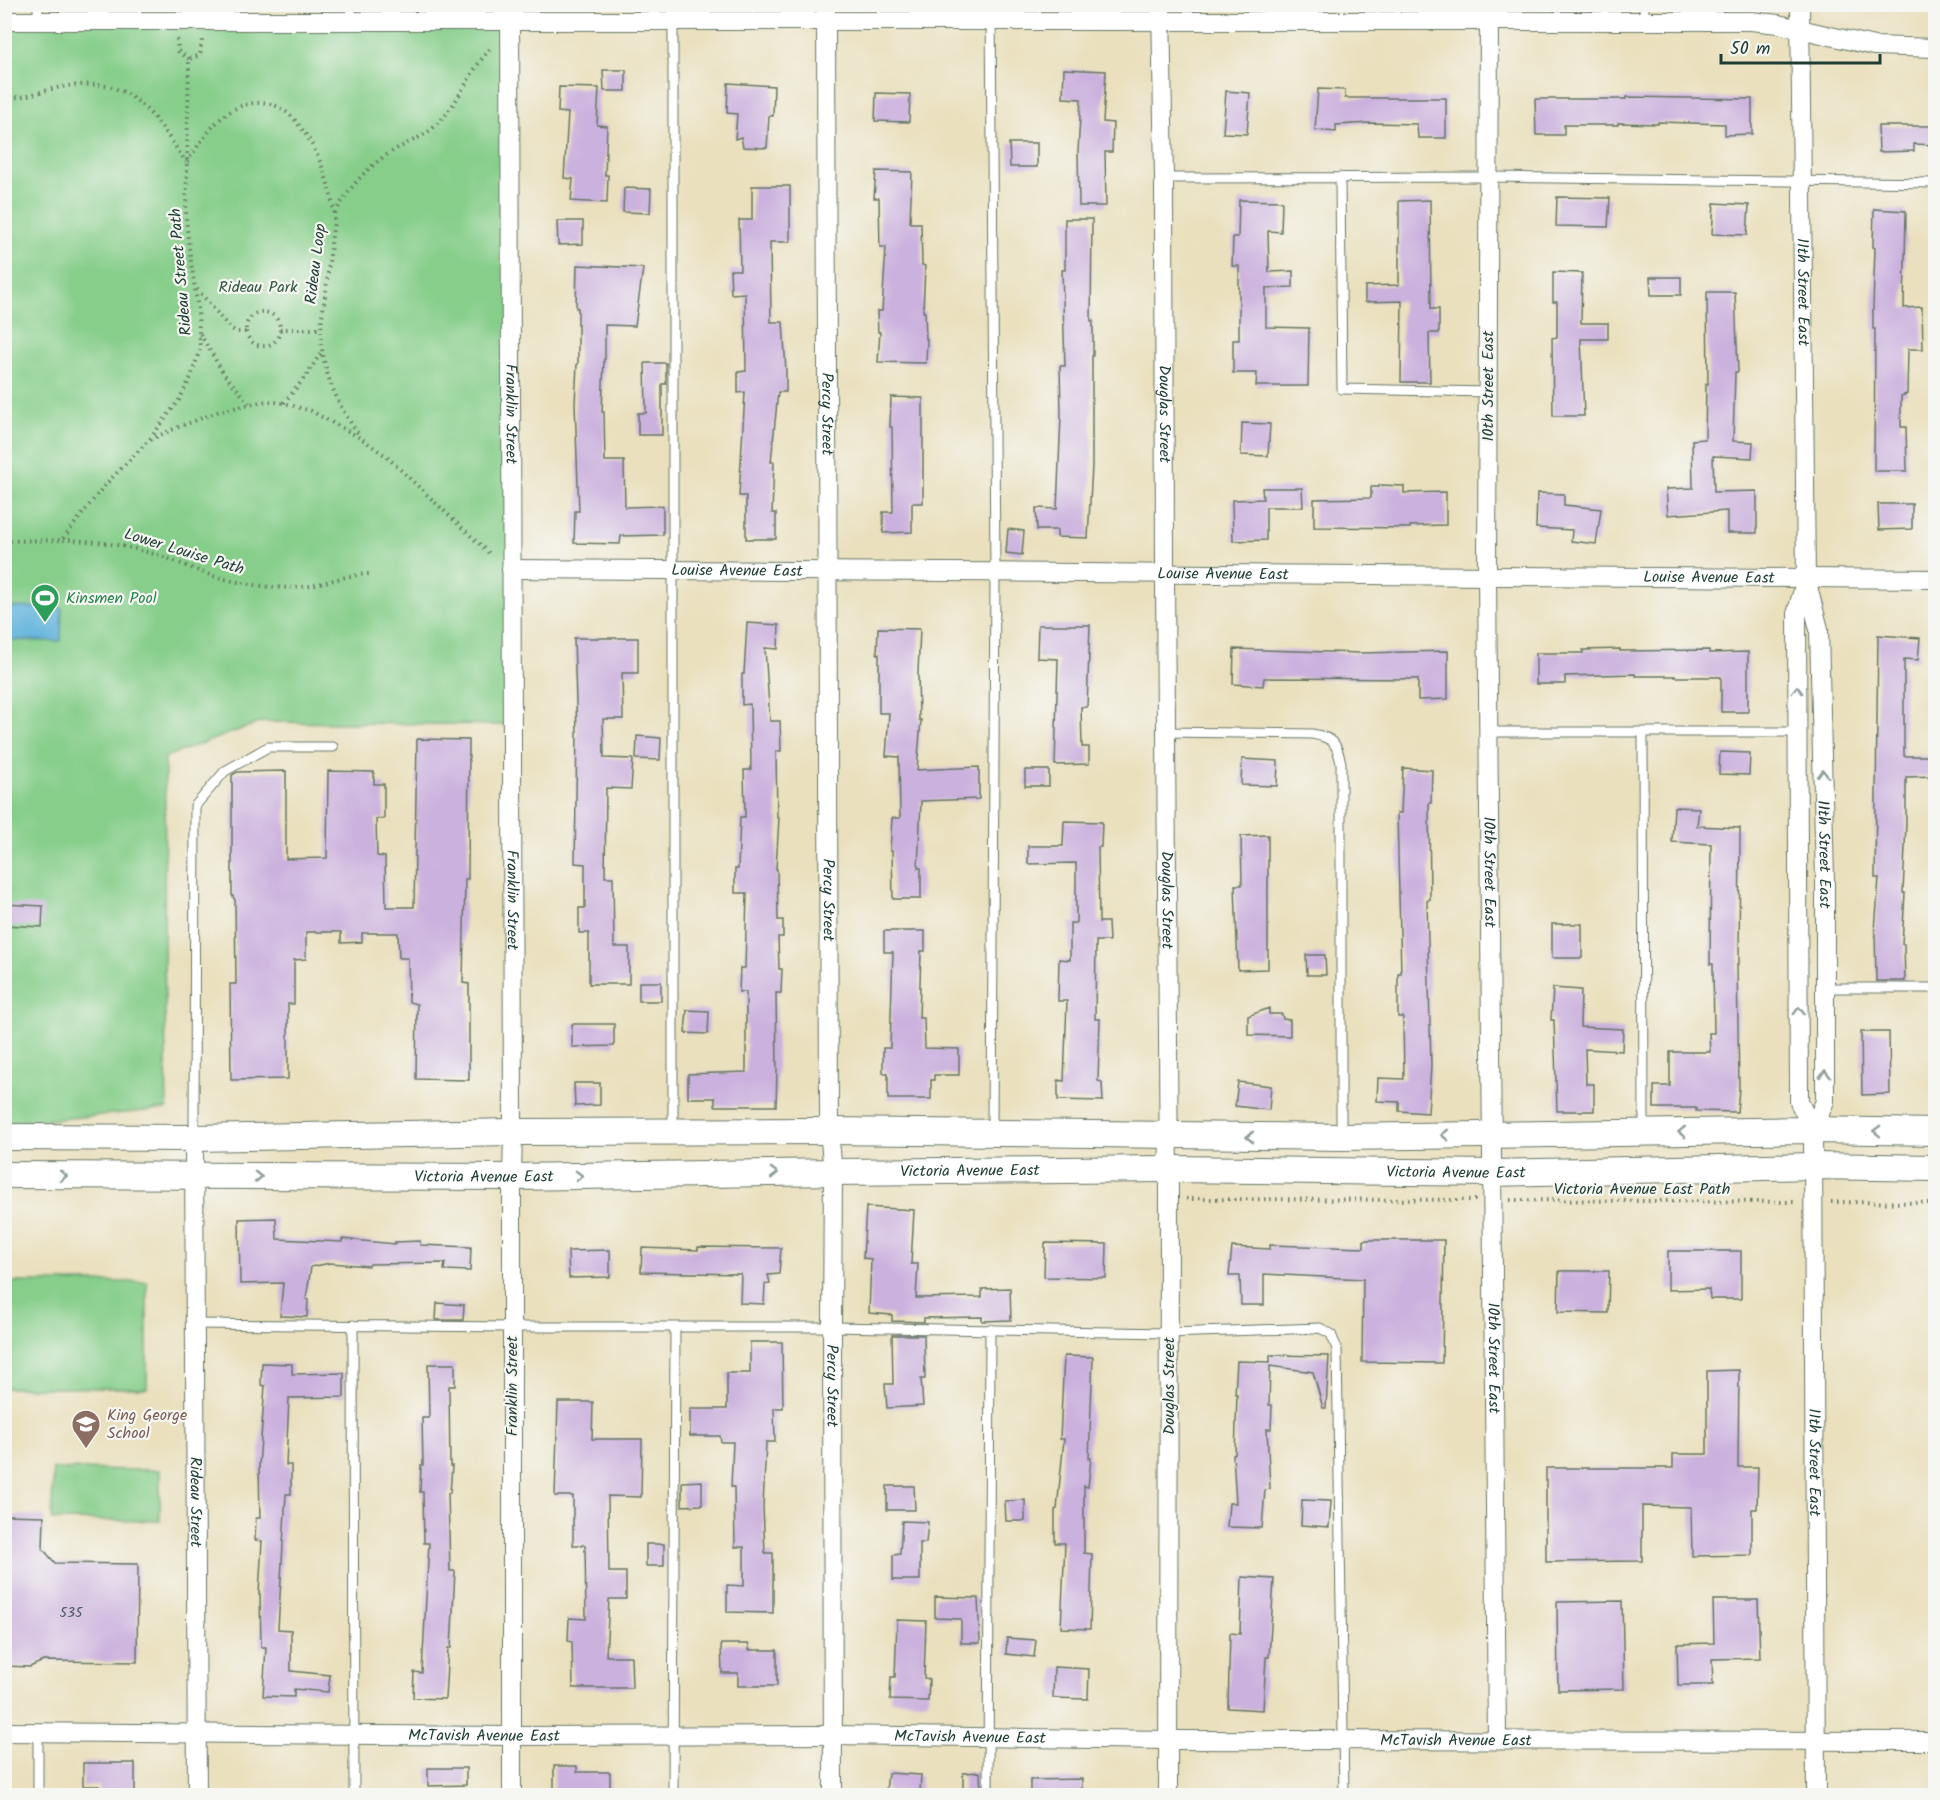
<svg xmlns="http://www.w3.org/2000/svg" width="1940" height="1800" font-family="Kalam,sans-serif">
	<style>
		.green { fill: #86ce8a; stroke: #52865f; stroke-width: 1.5 }
		.water { fill: #61b2dc; stroke: #407888; stroke-width: 1.5 }
		.building { fill: #cbb1de }
		.lines { fill: none; stroke-linecap: round; stroke-linejoin: round }
		.lane-casing { stroke: #667664; stroke-width: 11 }
		.street-casing { stroke: #667664; stroke-width: 20 }
		.secondary-casing { stroke: #667664; stroke-width: 28 }
		.path { stroke: #667664; stroke-width: 4; stroke-dasharray: 1.5 4.5; stroke-linecap: butt }
		.lane { stroke: #fff; stroke-width: 9 }
		.street { stroke: #fff; stroke-width: 18 }
		.secondary { stroke: #fff; stroke-width: 26 }
		.oneway { stroke: #8f9e9a }
		.labels { text-anchor: middle; dominant-baseline: central; stroke-width: 4.5; stroke-linejoin: round; paint-order: stroke }
		.number-label { font-size: 14px; fill: #4a5a5e }
		.street-label { font-size: 16px; fill: #1f3d34; stroke: #f6f6f2 }
		.park-label { font-size: 16px; fill: #345a45; stroke: #f6f6f2 }
		.leisure-label { font-size: 16px; fill: #27864d; stroke: #f6f6f2; text-anchor: start }
		.education-label { font-size: 16px; fill: #785e54; stroke: #f6f6f2; text-anchor: start }
	</style>
	<rect width="100%" height="100%" fill="#f6f6f2"/>
	<filter id="ink" filterUnits="userSpaceOnUse"><feTurbulence type="fractalNoise" baseFrequency=".0167" numOctaves="2"/><feDisplacementMap in="SourceGraphic" scale="12" xChannelSelector="R" yChannelSelector="G"/><feConvolveMatrix kernelMatrix="1 2 1 2 8 2 1 2 1" color-interpolation-filters="sRGB"/></filter>
	<filter id="wash" filterUnits="userSpaceOnUse"><feTurbulence type="fractalNoise" baseFrequency=".008" numOctaves="4" result="noise"/><feDisplacementMap in="SourceGraphic" scale="24" xChannelSelector="R" yChannelSelector="G"/><feGaussianBlur stdDeviation="1.35" result="paint"/><feColorMatrix in="noise" values="0 0 0 0 0 0 0 0 0 0 0 0 0 0 0 0 0 1.4 0 .05"/><feComposite in="paint" operator="in"/></filter>
	<g filter="url(#wash)">
		<rect width="100%" height="100%" fill="#eae0be"/>
		<path class="green" d="M5 21 510 22 512 725 261 722 165 757 164 955 167 1109 5 1124Z
			M5 1282H147V1388H5Z
			M53 1469 160 1470V1521L52 1520Z"/>
		<path class="water" d="M5 607 62 608 61 641 5 640Z"/>
		<g id="blocks">
			<path class="building" d="M1064 69 1106 71 1103 122 1113 123 1112 152H1105L1106 206H1079L1078 152 1081 99 1063 98Z
				M603 70H626V91H604Z
				M728 83 774 86 773 116H769L767 148 743 147 741 137 735 139 737 114 727 113Z
				M559 87 599 88 597 125 607 126 605 175H608L607 203 571 201 573 179 564 178 568 113 558 112Z
				M1318 89 1345 90V98H1446V138H1418L1417 124 1371 123 1336 125V132L1315 130Z
				M1226 91 1250 93 1247 134 1223 133Z
				M876 93 910 94 909 122 875 121Z
				M1626 97 1752 99V134L1725 135V124L1658 122V124L1618 123V125H1564V135H1536L1535 99H1626Z
				M1878 126H1935V145L1914 144V151L1879 152Z
				M1009 143H1037V167H1010Z
				M876 171 912 172 910 223H921L922 265 925 266 923 312H925L926 339H927L926 363 878 362 880 332H878L877 311H882L886 247H880L879 198H874Z
				M752 186H790V242H770L771 322H783L786 371V392H778L771 462H774L772 513H776V539H746V496H739L745 392 738 393V372L746 371 745 293 731 294 730 270H740L739 220H752Z
				M624 188 651 189 650 213 623 212Z
				M1557 197 1610 198 1608 227 1556 226Z
				M1239 200 1282 201 1281 232 1268 231 1269 272 1293 271V287L1266 288V327L1309 328 1308 386H1256L1257 373H1233V340H1239V266H1232L1233 237H1238Z
				M1430 200 1431 309H1439V333H1429L1430 382H1401L1402 301 1365 302V286L1399 285V201Z
				M1714 203 1749 205 1747 235 1712 234Z
				M1874 209 1906 211 1904 308 1922 307 1923 349H1908L1907 394 1901 396V427H1906L1907 471H1874L1875 329H1873V308L1875 248 1873 247Z
				M1065 219H1092L1091 321H1093V356H1092V466L1088 538 1057 537V530H1037L1036 508 1057 509 1061 415 1060 366H1065L1062 270H1065Z
				M557 221H583V244L558 245Z
				M577 265 643 268 635 326 605 325V359H604L602 412H604L605 461H624L625 507 663 506V535L621 536 620 544 574 543 575 511H579L575 404 577 364H578V308H576Z
				M1553 272 1582 273 1581 323H1608V339H1581L1584 416H1553L1552 338 1557 337V302H1553Z
				M1650 277H1681V295H1651Z
				M1707 292H1735L1738 372H1735L1733 441 1753 442 1752 458 1713 456 1714 492 1757 491V533H1727V511L1668 515 1666 489 1693 488 1692 440 1705 439 1706 384H1708Z
				M645 363H666V384H662V435H638V413H646Z
				M891 397 923 398V503H912V532L883 533V512H893L892 427H890Z
				M1242 423 1270 424 1268 456 1241 455Z
				M1379 485 1404 486V493L1446 492V525L1410 526V528L1314 527V499L1371 498V487H1379Z
				M1262 488H1302L1303 507H1266V540L1233 541 1232 500 1263 499Z
				M1537 493 1564 494V505L1601 509 1596 544 1571 541 1572 530 1536 528Z
				M1878 504H1912V529L1879 530Z
				M1008 529 1024 531 1022 555 1006 553Z
				M747 623 779 625 778 649 765 648 770 721H780L781 751H776L777 818H779L776 869H777L778 920H783V937H778L779 969H782L781 993H776L777 1071 776 1106H715V1098H688V1074L746 1072V992H739L740 968H745L747 893H735V869H738L740 817H745L744 770H751L750 704 742 705V674H744Z
				M1038 625H1090L1087 707H1081L1082 747H1089V764L1055 765 1058 659 1037 658Z
				M878 628 920 629 918 672 919 720H921L917 770 979 767V799L921 801 918 868H921V899H893L892 851H890L892 818H900L899 757 886 756 889 713H879V654H877Z
				M1878 635 1920 638 1918 660 1904 659V756H1935V776L1906 777V824L1903 893H1905L1902 944H1904L1905 981H1876L1875 930 1879 878H1875Z
				M574 638H638V673H622L623 719H603L604 758 633 759 631 789 606 788 605 877H613L614 947H629V984H589V933H579V908H585V864L575 863 577 733Z
				M1234 649 1361 653 1448 651V699L1418 700V679L1264 678 1263 686 1233 684Z
				M1620 649V651L1709 650V653L1748 652V712H1721V677H1675V676H1635V674L1565 676V684H1536V653H1583V650Z
				M637 736 661 738 660 760 636 759Z
				M417 739 469 740 468 879H465L463 983 469 984V1080L416 1079 417 1004 409 1002 408 958H399L398 933H362V942L341 943V932H306V959L294 960V1004H288V1079L231 1080 230 984H236L235 900 232 895V775L237 772 286 771V859L327 858 328 771 374 772V784H384V819H376L377 856 385 857 386 907H414Z
				M1720 752 1750 753 1749 775 1719 774Z
				M1242 759 1278 761 1277 786 1241 785Z
				M1403 768 1432 770 1431 803H1429L1430 899 1427 901 1431 1066 1428 1113 1399 1111V1102L1377 1101 1378 1078 1404 1079 1403 1017H1398V973H1401L1397 813H1401Z
				M1025 770H1049V786H1025Z
				M1674 807 1699 808 1697 826 1740 828 1739 964H1737L1739 1088 1737 1112 1696 1111V1108H1654V1086H1670V1052H1710L1709 1033H1714L1713 964H1710L1711 844 1672 842Z
				M1064 821 1102 822 1101 847H1098L1099 922H1108L1109 941H1096L1095 1019H1100L1098 1081 1102 1082 1103 1101 1058 1100V1080L1064 1081 1067 1001H1058L1059 959 1070 960V923H1076V863L1028 864V846H1063Z
				M1268 835V969L1238 970 1235 885H1242L1241 836Z
				M4 904 43 906 42 927 4 925Z
				M1552 924H1582V958H1552Z
				M884 931H925V951H921L919 1018H924L925 1048 959 1049V1075H934V1080H931V1099H888V1073H883V1048H890L893 952H884Z
				M1306 955H1325L1326 975H1307Z
				M639 982H661V1001H639Z
				M1553 988 1581 990 1580 1027 1623 1029 1622 1051 1585 1049 1586 1084H1594V1111H1557L1554 1020H1551Z
				M1269 1008V1014H1282L1283 1019 1290 1020V1036L1248 1035V1016Z
				M687 1010 709 1011 708 1034 685 1033Z
				M572 1024H614V1046L572 1047Z
				M1861 1032H1889L1890 1094 1862 1095Z
				M1238 1082 1271 1086 1269 1110 1235 1106Z
				M574 1083H600V1105L575 1106Z
				M866 1207 914 1210 911 1264H918L916 1298 982 1297V1289L1010 1288 1011 1320 982 1321V1317L924 1318V1322L892 1321V1315L869 1313 871 1259 863 1258Z
				M276 1218 277 1239 342 1242V1239L395 1244V1242L420 1241V1245L471 1247 470 1271 444 1270 445 1263 370 1264 369 1266 330 1263 311 1267 306 1299 308 1300 307 1317 280 1316 283 1283 240 1284 239 1219Z
				M1364 1240H1444L1442 1363 1362 1362 1363 1279 1264 1274V1305H1241L1240 1276H1229L1232 1247 1270 1249V1245L1364 1248Z
				M1045 1243 1107 1244 1106 1278 1044 1277Z
				M698 1247 781 1248 779 1274 768 1275 770 1283 765 1284 764 1304 740 1303 741 1274 641 1272 642 1248 698 1250Z
				M610 1250V1277L569 1278 568 1251Z
				M1668 1251H1741V1299H1710L1709 1289 1668 1290Z
				M1559 1271H1609L1608 1313 1558 1312Z
				M437 1303 464 1305 463 1320H436Z
				M892 1335H924L925 1379H921L923 1406 887 1408 885 1384H893Z
				M750 1342H782L783 1408H774L775 1442H766L763 1507 765 1553H773V1613L727 1612V1585L744 1586V1547H735L734 1487H731L733 1442H721L720 1436H690V1409H727V1373H750Z
				M1270 1355 1329 1356 1326 1408H1323L1313 1372 1270 1366 1269 1405H1272L1271 1429H1267L1270 1489 1265 1490 1262 1528 1227 1527 1229 1503H1236L1233 1455 1235 1454 1237 1394H1235L1237 1361 1270 1362Z
				M1064 1356 1093 1357 1089 1458H1091L1088 1487 1084 1486V1553L1092 1554 1090 1629 1061 1628 1065 1543H1055V1510L1057 1509 1064 1439H1060Z
				M262 1363 292 1364V1374L344 1373V1397L289 1398 286 1465H291V1494H286L278 1629 291 1630V1671L330 1675 328 1692 294 1689V1697L263 1696 266 1647H261L260 1594H259L262 1541 255 1540 256 1518H260L259 1465 265 1386 261 1385Z
				M428 1364H455V1386H449L450 1466H452L450 1493H448L450 1571H455L451 1648H448L445 1699 413 1698 414 1672 422 1673 429 1543H424L423 1492H420L421 1465H423L422 1418H429Z
				M1739 1370 1738 1467H1758L1757 1509H1752V1555L1692 1556 1691 1507 1642 1506V1561L1546 1562V1468H1673V1454H1707V1371Z
				M558 1402H593L592 1439H642L641 1497 608 1496 609 1572H626V1599H609L606 1656H631L632 1688H573L572 1642 568 1641 569 1618 586 1619 585 1545H573V1496H555Z
				M702 1481V1505L682 1506V1482Z
				M887 1486H914L915 1510H887Z
				M1025 1500V1521H1006L1005 1501Z
				M1302 1500 1331 1501 1329 1527 1301 1525Z
				M4 1515 44 1516 43 1549 55 1563 138 1564 137 1662 43 1661 30 1667 4 1666Z
				M902 1521 928 1522 926 1543H920V1580H893V1555L900 1554Z
				M646 1544H664V1566H646Z
				M1242 1577 1274 1579 1269 1657H1266L1263 1710 1228 1708 1230 1633 1240 1634Z
				M935 1597 978 1598 980 1643H961V1619L935 1618Z
				M1713 1600H1758L1760 1658 1712 1659 1713 1685H1678L1677 1644 1714 1643Z
				M1622 1601 1624 1689 1558 1690 1557 1602Z
				M897 1620 926 1621 924 1678 929 1679 928 1701 890 1700 891 1677H895Z
				M1007 1638 1036 1640 1034 1657 1006 1654Z
				M721 1644H749V1650H777V1686H738V1673H722Z
				M1054 1667 1089 1669 1088 1699 1053 1698Z
				M83 1763H135V1796H99V1786H83Z
				M554 1766H577V1772H610V1796H570V1791H554Z
				M428 1768H466V1785L428 1786Z
				M980 1772 981 1795H963V1773Z
				M888 1773 921 1775 920 1792 886 1791Z
				M1082 1779V1796H1030V1780Z"/>
		</g>
	</g>
	<g filter="url(#ink)">
		<use href="#blocks" fill-opacity="0" stroke="#667664" stroke-width="1.5"/>
		<g class="lines">
			<g class="lane-casing">
				<path id="lane" d="M991 4 995 573 992 1130
					M1644 4V22
					M38 21V4
					M351 21V4
					M1340 177 1342 389 1488 392
					M1164 178 1488 177 1936 183
					M1165 732 1312 734C1334 738 1336 742 1341 763V1134
					M1488 732H1797
					M1643 732 1644 1132
					M1825 988H1936
					M673 1130V4
					M194 1135 195 806 225 771 268 747H333
					M196 1324 512 1327H832L1169 1333 1320 1328 1331 1334 1337 1349 1344 1796
					M353 1325 354 1796
					M38 1796V1732
					M673 1796 675 1327
					M988 1796 990 1329"/>
			</g>
			<g class="street-casing">
				<g id="street">
					<path id="s1" d="M510 4 513 1132 512 1177V1796"/>
					<path id="s2" d="M826 4 829 1131 833 1172 832 1327 833 1796"/>
					<path id="s3" d="M1161 4 1164 178 1165 573 1169 1199 1168 1796"/>
					<path id="s4" d="M1489 4 1487 576 1497 1740"/>
					<path id="s5" d="M1800 4 1806 579 1819 629 1825 881V1101L1813 1130"/>
					<path d="M4 21H1751L1778 24 1874 46 1936 48"/>
					<path id="s6" d="M511 569 1936 579"/>
					<path id="s7" d="M1806 579 1797 611 1799 1102 1813 1130 1816 1796"/>
					<path id="s8" d="M194 1138 197 1796"/>
					<path id="s9" d="M4 1732 511 1736 833 1735 1168 1740 1936 1741"/>
				</g>
			</g>
			<g class="secondary-casing">
				<g id="secondary">
					<path d="M4 1137 194 1138 513 1132 829 1131 1341 1137 1813 1130 1936 1132"/>
					<path id="s10" d="M4 1175 512 1177 833 1172 1168 1169 1492 1173 1813 1166 1936 1168"/>
				</g>
			</g>
			<path class="path" d="M177 39 178 51 189 59
				M4 98C27 98 46 89 67 86 77 85 90 84 100 85 141 89 164 131 186 162
				M187 162C207 133 228 96 270 104 286 108 295 119 304 132 319 153 331 187 334 213 335 220 333 228 332 235 330 254 328 272 326 290 323 310 319 329 322 349 326 380 341 411 360 436
				M335 213C351 185 369 164 398 148 410 142 424 136 434 127 459 105 468 72 491 48
				M197 289 230 328 237 332H246
				M246 329a17 17 0 1 1 34 0a17 17 0 1 1-34 0Z
				M280 329H320
				M200 334 224 374 249 403
				M284 403 306 376 322 351
				M150 439 179 400 191 377 200 349 198 310 189 248 186 218 189 59 200 55 202 40
				M63 540C94 540 123 545 154 554 173 559 191 569 210 575 224 579 240 583 255 585 274 588 295 589 315 585 334 580 349 575 369 574
				M4 541 62 540 105 485 148 441 171 430 220 411 266 401 284 403 311 411 362 439 386 456 492 556
				M1186 1199 1476 1200
				M1510 1200 1797 1202
				M1831 1202 1936 1203"/>
			<use href="#lane" class="lane"/>
			<use href="#street" class="street"/>
			<use href="#secondary" class="secondary"/>
		</g>
		<defs><path id="oneway-chevron" d="M-2-3.5L2.5 0L-2 3.5" fill="none" stroke-width="1.6" stroke-linecap="round" stroke-linejoin="round" transform="scale(1.5)"/></defs>
		<g class="oneway">
			<use href="#oneway-chevron" transform="translate(1797 690) rotate(-90)"/>
			<use href="#oneway-chevron" transform="translate(1823 774) rotate(-91)"/>
			<use href="#oneway-chevron" transform="translate(1799 1011) rotate(-90)"/>
			<use href="#oneway-chevron" transform="translate(1825 1074) rotate(-90)"/>
			<use href="#oneway-chevron" transform="translate(1877 1131) rotate(-179)"/>
			<use href="#oneway-chevron" transform="translate(1682 1132) rotate(179)"/>
			<use href="#oneway-chevron" transform="translate(1445 1135) rotate(179)"/>
			<use href="#oneway-chevron" transform="translate(1250 1137) rotate(-180)"/>
			<use href="#oneway-chevron" transform="translate(774 1173) rotate(-1)"/>
			<use href="#oneway-chevron" transform="translate(63 1176)"/>
			<use href="#oneway-chevron" transform="translate(579 1176) rotate(-1)"/>
			<use href="#oneway-chevron" transform="translate(258 1177)"/>
		</g>
	</g>
	<defs>
		<g id="stadium-pin" transform="scale(1.5)"><path d="M0 17L-7.5 6A9.5 9.5 0 1 1 7.5 6Z" fill="#2e9e5b" stroke="#f6f6f2"/><path d="M0-5a6.5 5 0 1 0 0 10a6.5 5 0 1 0 0-10ZM-3.5-1.8h7v3.6h-7Z" fill="#fff"/></g>
		<g id="school-pin" transform="scale(1.5)"><path d="M0 17L-7.5 6A9.5 9.5 0 1 1 7.5 6Z" fill="#8d6e63" stroke="#f6f6f2"/><path d="M0-5L7-2L0 1L-7-2ZM-4 1L0 2.5L4 1V4Q0 6-4 4Z" fill="#fff"/></g>
	</defs>
	<g fill-rule="evenodd">
		<use href="#stadium-pin" x="45" y="598"/>
		<use href="#school-pin" x="86" y="1424"/>
	</g>
	<g class="labels">
		<g class="number-label">
			<text x="71" y="1613">535</text>
		</g>
		<g class="street-label">
			<text transform="translate(316 264) rotate(-83)">Rideau Loop</text>
			<text transform="translate(181 272) rotate(-95)">Rideau Street Path</text>
			<text stroke="none"><textPath href="#s5" startOffset="288">11th Street East</textPath></text>
			<text transform="translate(1488 386) rotate(-90)">10th Street East</text>
			<text stroke="none"><textPath href="#s1" startOffset="410">Franklin Street</textPath></text>
			<text stroke="none"><textPath href="#s2" startOffset="410">Percy Street</textPath></text>
			<text stroke="none"><textPath href="#s3" startOffset="410">Douglas Street</textPath></text>
			<text transform="translate(184 552) rotate(17)">Lower Louise Path</text>
			<text stroke="none"><textPath href="#s6" startOffset="226">Louise Avenue East</textPath></text>
			<text stroke="none"><textPath href="#s6" startOffset="712">Louise Avenue East</textPath></text>
			<text stroke="none"><textPath href="#s6" startOffset="1198">Louise Avenue East</textPath></text>
			<text stroke="none"><textPath href="#s5" startOffset="852">11th Street East</textPath></text>
			<text stroke="none"><textPath href="#s4" startOffset="868">10th Street East</textPath></text>
			<text stroke="none"><textPath href="#s1" startOffset="896">Franklin Street</textPath></text>
			<text stroke="none"><textPath href="#s2" startOffset="896">Percy Street</textPath></text>
			<text stroke="none"><textPath href="#s3" startOffset="896">Douglas Street</textPath></text>
			<text stroke="none"><textPath href="#s10" startOffset="966">Victoria Avenue East</textPath></text>
			<text stroke="none"><textPath href="#s10" startOffset="1452">Victoria Avenue East</textPath></text>
			<text stroke="none"><textPath href="#s10" startOffset="480">Victoria Avenue East</textPath></text>
			<text x="1642" y="1189">Victoria Avenue East Path</text>
			<text stroke="none"><textPath href="#s4" startOffset="1354">10th Street East</textPath></text>
			<text transform="translate(512 1386) rotate(-90)">Franklin Street</text>
			<text stroke="none"><textPath href="#s2" startOffset="1382">Percy Street</textPath></text>
			<text transform="translate(1169 1386) rotate(-90)">Douglas Street</text>
			<text stroke="none"><textPath href="#s7" startOffset="888">11th Street East</textPath></text>
			<text stroke="none"><textPath href="#s8" startOffset="364">Rideau Street</textPath></text>
			<text stroke="none"><textPath href="#s9" startOffset="480">McTavish Avenue East</textPath></text>
			<text stroke="none"><textPath href="#s9" startOffset="966">McTavish Avenue East</textPath></text>
			<text stroke="none"><textPath href="#s9" startOffset="1452">McTavish Avenue East</textPath></text>
		</g>
		<g class="park-label">
			<text x="258" y="287">Rideau Park</text>
		</g>
		<g class="leisure-label">
			<text x="66" y="598">Kinsmen Pool</text>
		</g>
		<g class="education-label">
			<text x="107" y="1415">King George<tspan x="107" dy="18">School</tspan></text>
		</g>
	</g>
	<rect width="1940" height="1800" fill="none" stroke="#f6f6f2" stroke-width="24"/>
	<path d="M1721 54v9h159v-9" fill="none" stroke="#1f3d34" stroke-width="3"/>
	<text x="1730" y="54" font-size="18" fill="#1f3d34" stroke="#f6f6f2" stroke-width="4.5" paint-order="stroke">50 m</text>
</svg>
